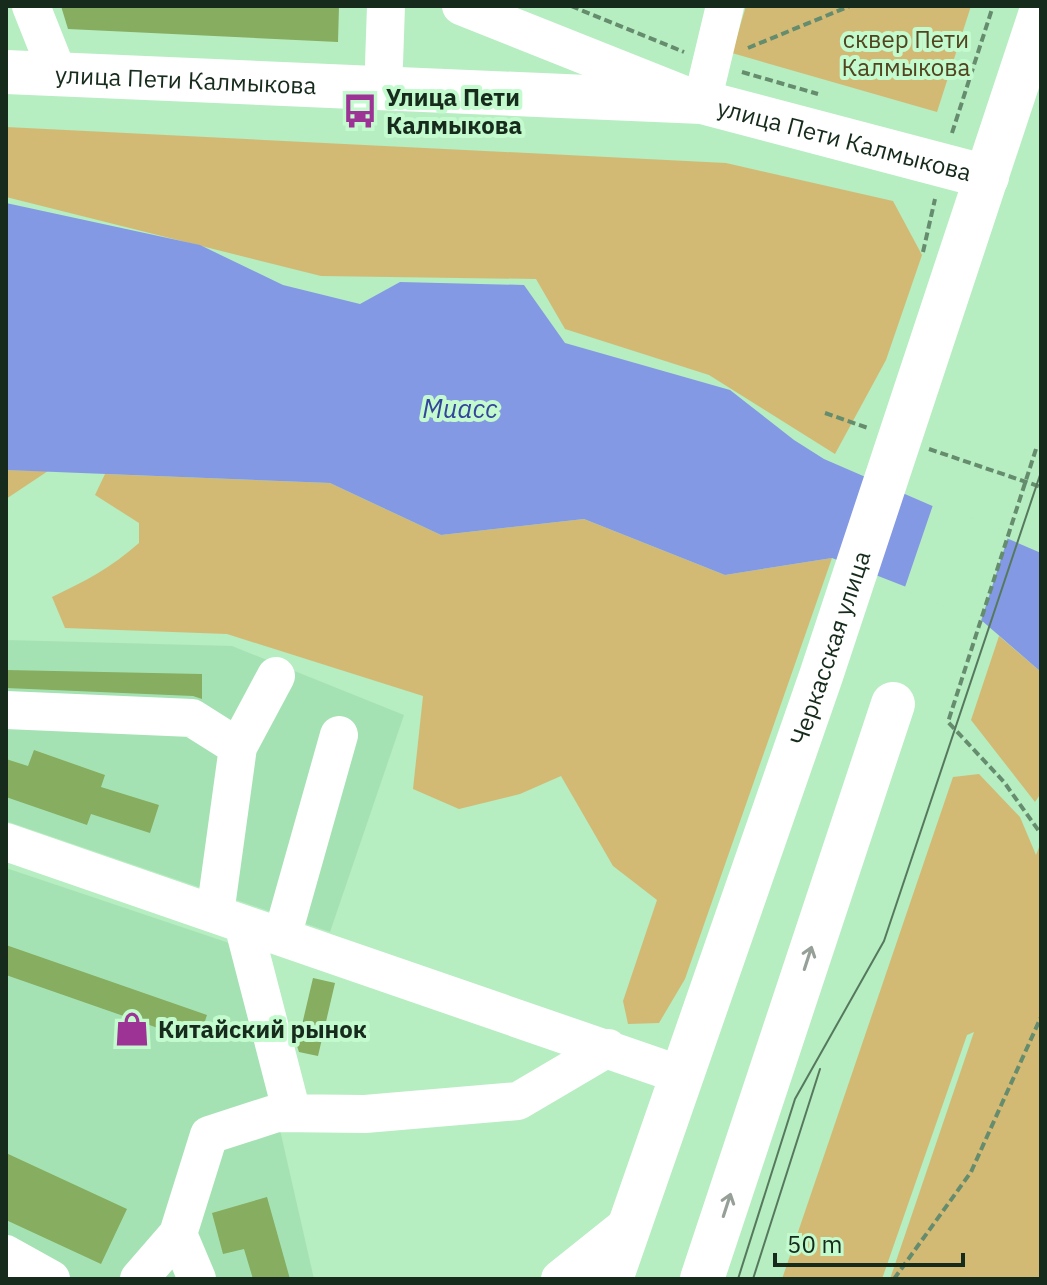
<svg xmlns="http://www.w3.org/2000/svg" width="1047" height="1285" font-family="'IBM Plex Sans',sans-serif">
	<style>
		.built { fill: #a5e2b3 }
		.green { fill: #d2ba75 }
		.water { fill: #8499e4 }
		.pier { fill: #b6edc1 }
		.building { fill: #86ad60 }
		.lines { fill: none; stroke-linecap: round; stroke-linejoin: round }
		.path { stroke: #668c6e; stroke-width: 4; stroke-dasharray: 8 4; stroke-linecap: butt }
		.minor { stroke: #fff; stroke-width: 38 }
		.major { stroke: #fff; stroke-width: 44 }
		.tram { stroke: #56795e; stroke-width: 2 }
		.oneway { stroke: #96a098 }
		.labels { text-anchor: middle; dominant-baseline: central; stroke-width: 8; stroke-linejoin: round; paint-order: stroke }
		.park-label { font-size: 24px; fill: #51441f; stroke: #c3face }
		.street-label { font-size: 24px; fill: #162b1b; stroke: #c3face }
		.poi-label { font-size: 24px; font-weight: bold; fill: #162b1b; stroke: #c3face; text-anchor: start }
		.water-label { font-size: 26px; font-style: italic; fill: #34459c; stroke: #c3face }
	</style>
	<rect width="100%" height="100%" fill="#b6edc1"/>
	<path class="built" d="M6 640 232 646 404 715 330 932 6 821Z
		M6 868 238 946 314 1279H6Z"/>
	<path class="green" d="M746 6H971L937 112 732 53Z
		M6 127 726 163 893 201 922 255 886 360 835 454 709 375 565 329 536 279 321 276 6 197Z
		M6 470 48 471 6 499Z
		M105 474 330 483 441 535 584 519 725 575 832 558 685 979 659 1023 628 1024 623 1001 657 900 613 866 561 776 520 794 459 809 413 789 423 696 227 634 65 628 52 597C84 582 112 567 139 543V523L95 495Z
		M999 636 1041 672V793L1035 802 971 720Z
		M979 774 1020 817 1036 855 1041 842V1279H890L974 1032 967 1035 882 1279H782L953 777Z"/>
	<path class="water" d="M6 203 200 245 283 285 360 304 400 282 524 285 565 343 730 390 794 440 824 459 1041 553V672L973 613 832 558 725 575 584 519 441 535 330 483 6 470Z"/>
	<path class="pier" d="M934 502 1009 534 980 624 971 617 904 590Z"/>
	<path class="building" d="M61 6H339L338 42 68 29Z
		M6 670 202 674V699L193 696 6 688Z
		M34 750 105 775 101 787 159 805 150 833 91 814 87 825 6 797V759L28 766Z
		M6 945 207 1015 198 1042 6 975Z
		M313 978 335 983 318 1056 299 1052 297 1046Z
		M6 1153 127 1209 101 1264 6 1220Z
		M267 1197 290 1279H253L244 1249 223 1254 212 1213Z"/>
	<g class="lines">
		<path class="path" d="M571 6 684 52
			M748 48 850 6
			M742 72 818 94
			M952 133 993 6
			M923 252 935 199
			M825 413 868 428
			M929 449 1041 487
			M1036 449 948 722 1004 782 1041 834
			M894 1279 971 1172 1041 1017"/>
		<path class="minor" d="M31 6 58 74
			M461 6 702 102 725 6
			M384 64 386 6
			M6 710 192 718 238 747
			M6 842 681 1075
			M215 914 238 747 276 676
			M243 924 292 1113
			M282 937 339 735
			M6 1254 51 1279
			M139 1279 178 1234
			M197 1279 178 1234 209 1135 277 1113 365 1114 518 1101 608 1048
			M560 1279 630 1223"/>
		<g class="major">
			<path id="s1" d="M6 72 702 102 987 177"/>
			<path id="s2" d="M611 1279 821 676 1041 12"/>
			<path d="M702 1279 893 704"/>
		</g>
		<path class="tram" d="M738 1279 795 1099 884 941 1041 472
			M753 1279 820 1069"/>
	</g>
	<defs><path id="oneway-shaft" d="M-6 0H5M1.5-3L5.5 0L1.5 3" fill="none" stroke-width="1.6" stroke-linecap="round" stroke-linejoin="round" transform="scale(2)"/></defs>
	<g class="oneway">
		<use href="#oneway-shaft" transform="translate(808 958) rotate(-72)"/>
		<use href="#oneway-shaft" transform="translate(727 1205) rotate(-72)"/>
	</g>
	<defs>
		<g id="bus-bare" transform="scale(2.76)"><path d="M-5-6H5V4H4V6H2V4H-2V6H-4V4H-5ZM-3.5-4V0h7V-4ZM-3.5 1.2v1.5H-2V1.2ZM2 1.2v1.5H3.5V1.2Z" fill="#9d3395" stroke="#c3face" stroke-width="2.5" paint-order="stroke"/></g>
		<g id="shop-bare" transform="scale(2.76)"><path d="M-5-2.5h2.3a2.7 3.5 0 0 1 5.4 0H5L5.5 6h-11ZM-1.5-2.5h3a1.5 2.3 0 0 0-3 0Z" fill="#9d3395" stroke="#c3face" stroke-width="2.5" paint-order="stroke"/></g>
	</defs>
	<g fill-rule="evenodd">
		<use href="#bus-bare" x="360" y="111"/>
		<use href="#shop-bare" x="132" y="1029"/>
	</g>
	<g class="labels">
		<g class="park-label">
			<text x="906" y="39">сквер Пети<tspan x="906" dy="28">Калмыкова</tspan></text>
		</g>
		<g class="street-label">
			<text stroke="none"><textPath href="#s1" startOffset="180">улица Пети Калмыкова</textPath></text>
			<text stroke="none"><textPath href="#s1" startOffset="844">улица Пети Калмыкова</textPath></text>
			<text stroke="none"><textPath href="#s2" startOffset="668">Черкасская улица</textPath></text>
		</g>
		<g class="poi-label">
			<text x="386" y="97">Улица Пети<tspan x="386" dy="28">Калмыкова</tspan></text>
			<text x="158" y="1029">Китайский рынок</text>
		</g>
		<g class="water-label">
			<text x="460" y="408">Миасс</text>
		</g>
	</g>
	<rect width="1047" height="1285" fill="none" stroke="#162b1b" stroke-width="16"/>
	<path d="M775 1253v12h188v-12" fill="none" stroke="#162b1b" stroke-width="4"/>
	<text x="787" y="1253" font-size="24" fill="#162b1b" stroke="#c3face" stroke-width="6" paint-order="stroke">50 m</text>
</svg>
